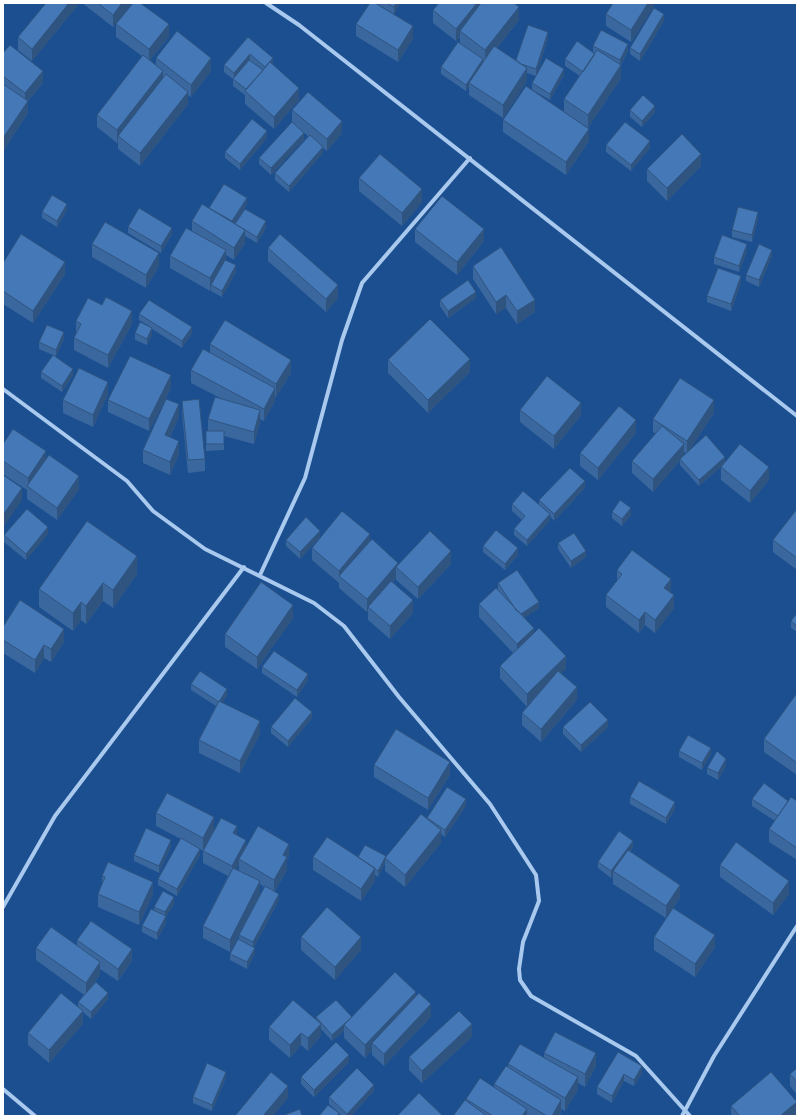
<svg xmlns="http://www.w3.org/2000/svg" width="800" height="1119" font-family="Lato,sans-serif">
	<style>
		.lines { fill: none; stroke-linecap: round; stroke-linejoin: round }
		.minor { stroke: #a9c9ee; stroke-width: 4 }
		.wall { fill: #3a679d; fill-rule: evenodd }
		.shaded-wall { fill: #305480 }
		.building { fill: #4478b7; stroke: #305480 }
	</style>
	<rect width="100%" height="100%" fill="#1b4f8f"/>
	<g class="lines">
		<path class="minor" d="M266 3 299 25 797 416
			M3 389 127 481 153 511 205 549 314 603 344 626 399 697 490 804 536 875 539 901 523 942 519 969 520 980 531 996 636 1056 690 1116
			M260 575 305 478 342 340 362 283 470 158
			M3 907 55 816 244 567
			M3 1089 35 1116
			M682 1116 714 1056 797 926"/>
	</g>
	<path class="wall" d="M78 3V5L32 61 18 50V37Z
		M82 3H130V6L113 27Z
		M375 3H400L394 14Z
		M654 3V6L631 42 606 26V14Z
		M433 10 519 20 497 48 516 60 548 38 536 76 527 73V81L503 118 469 95V87L466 91 441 74V67L460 43V37L456 41 433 23Z
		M664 21 640 61 630 54V48Z
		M116 24 169 37 150 60 156 65V58L211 71 191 97 188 95V104L140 166 118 149V142L117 143 97 127V115L142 56 116 37Z
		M356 24 413 39 398 62 356 36Z
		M248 37 273 64V65L299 100 274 129 245 104V95L233 86V79L224 72V65Z
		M593 46 628 51 621 65V78L588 128 564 112V99L580 76 565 66V59L595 53 593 52Z
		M3 53 43 83 28 101V113L3 151Z
		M564 75 550 100 532 90V83Z
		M292 110 342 133 327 151 323 148V153L289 192 275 180V173L308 136 299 129 304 139 271 175 259 164V158L292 122Z
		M630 110 655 112 642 127 630 117Z
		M503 120 589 141 566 175 503 132Z
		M267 138 240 170 225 158V152Z
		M606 145 650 148 631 171 606 152Z
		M701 166 667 201 647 181V169Z
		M359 178 422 202 402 226 359 191Z
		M247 204 235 224 266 228 257 243 245 236V243L234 260 226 255V260L236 272 222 297 211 291V288L210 291 170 268V256L192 231V221L209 208Z
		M67 210 57 227 42 218V212Z
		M758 219 752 242 732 237V230Z
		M128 227 172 234 161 253 128 233Z
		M415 229 484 241 457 275 415 242Z
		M92 244 159 266 146 288 92 257Z
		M268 248 338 298 326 312 268 261Z
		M747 251 739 272 714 264V257Z
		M772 256 759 287 746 281V275Z
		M3 263 65 274 33 323 3 304Z
		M473 266 535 312 517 324 506 308 496 314 473 279Z
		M741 283 731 311 707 302V296Z
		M476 298 448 318 440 306V300Z
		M139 314 192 333 182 348 152 329V335L147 345 135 340V333L149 326 139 320Z
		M76 321 132 324 108 368 74 350V338L76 334Z
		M64 339 56 356 54 355 73 375 62 392 41 378V372L53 355 39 349V342Z
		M210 344 291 373 276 397H275V401L264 421 260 419V423L254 444 224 436V450L206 451V431H208V419L222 399 191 383V370L210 353Z
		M388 360 470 372 428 413 388 373Z
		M171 388 149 431 108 412V400Z
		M108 394 93 427 63 413V400Z
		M182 401 205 459V471L188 473 182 414Z
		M520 410 581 415 554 449 520 422Z
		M714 413 688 452 725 462 769 480 750 503 721 480V467L723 465 699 486 680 465V461L653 492 632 473V461L656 434 653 432V419ZM684 452 686 453 684 456Z
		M179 417 170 437 179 454 170 475 143 463V450Z
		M636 433 598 480 580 466V453Z
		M3 444 46 460 79 489 57 520 27 499V490L3 474Z
		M585 488 554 521 550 516V520L527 546 514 535V529L522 520 512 511V504L539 505V500Z
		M797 509V570L773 552V540Z
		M612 512 631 515 622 526 612 518Z
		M48 534 26 560 4 542V535Z
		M320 537 300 559 286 546V540Z
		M370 541 398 565 451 564 418 599 396 580V578L393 582 413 613 390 639 368 620V610L367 612 339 588V583L312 560V548Z
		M558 543 586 557 571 568 558 549Z
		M483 546 518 555 505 570 483 552Z
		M617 570 671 592 674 608 655 633 645 625 639 633 606 607V595L617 581Z
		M137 574 113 608 103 601 86 624 81 620 73 631 39 607V589Z
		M498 583 539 608 524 618 534 634 566 669 561 673 577 700 541 742 522 725V713L527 707 500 678V666L513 653 479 617V604L498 590Z
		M797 613V632L791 628V621Z
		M293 618 257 669 225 647V634Z
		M3 627 64 642 51 662 44 658 35 673 3 653Z
		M262 667 308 680 297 697 262 673Z
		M191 684 227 695 222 703 260 734 240 773 199 753V740L216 706 191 690Z
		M797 693V775L764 752V739Z
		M312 718 288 747 271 733V727Z
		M563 727H608L581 752 563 734Z
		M679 751 711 754 702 770 679 757Z
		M374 765 450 775 428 810 374 777Z
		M726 766 718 780 707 774V768Z
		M630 797 675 809 666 824 630 804Z
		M752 799 797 801V860L769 842V829L775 821 752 806Z
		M466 806 445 837 441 834V843L405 887 385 871V863L378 877 375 875V881L361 901 313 870V857H386L427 819V818Z
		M156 813 214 830 203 851 200 849V855L177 896 158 885V879L181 839 156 826Z
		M237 835 246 848 289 856 287 860V870L275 891 279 900 254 947 255 954 247 969 230 960V954L239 939V935L264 887 260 884V894L230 952 203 938V926L228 876 203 863V851ZM239 865V871L236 870Z
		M171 847 159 873 134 861V855Z
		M633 847 630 852 680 898 666 918 613 884V876L611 878 598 868V862Z
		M720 865 789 894 773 915 720 877Z
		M102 876 153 894 139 925 98 907V894L102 886Z
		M174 904 166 917V923L157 940 142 932V926L154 910V907Z
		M301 937 361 950 335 980 301 950Z
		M654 937 715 947 695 977 654 950Z
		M77 940 132 961 118 981 100 969V974L95 982 108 999 91 1019 83 1012V1024L49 1063 28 1045V1033L78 1008V1002L84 995 36 960V948L77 945Z
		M416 997 431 1017 384 1066 372 1055V1050L365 1058 344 1038V1031L332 1041 321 1029V1036L308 1051 301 1045 290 1058 269 1040V1027L316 1020V1017H352Z
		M472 1037 422 1083 409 1070V1057Z
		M618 1052 642 1073 634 1086 624 1081 612 1103 597 1094V1087Z
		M544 1053 596 1066 585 1087 578 1083V1090L565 1111 561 1109V1112L559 1116H453L466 1101V1099L494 1087V1084L508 1067V1064L544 1058Z
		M349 1062 314 1097 301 1084V1077Z
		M797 1068V1095L790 1086V1074Z
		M226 1078 212 1111 193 1103V1097Z
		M374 1091 351 1116H342L329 1104V1097Z
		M731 1106 797 1115 795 1116H731Z"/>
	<path class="shaded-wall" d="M3 3H6L3 6Z
		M69 3H78V5L32 61V49Z
		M122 3H130V6L113 27V15Z
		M396 3H400L394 14V7Z
		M477 3H485L460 31V37L456 41V29Z
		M648 3H654V6L631 42V30Z
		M519 7V20L485 63V50Z
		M664 14V21L640 61V54Z
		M169 24V37L149 61V49Z
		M413 26V39L398 62V50Z
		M548 32V38L536 76V69Z
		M628 44V51L620 66 621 65V78L588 128V115L620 66V60Z
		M250 54V61L234 80V73Z
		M211 58V71L191 97V85Z
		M273 58V64L266 74V68Z
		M483 59V66L469 83V87L466 91V85Z
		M527 68V81L503 118V105Z
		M564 69V75L550 100V94Z
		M43 71V83L28 101V113L3 151V138L25 106V93Z
		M163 71V83L118 136V142L117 143V130Z
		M299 88V100L274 129V117Z
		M188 92V104L140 166V153Z
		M655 106V112L642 127V121Z
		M342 121V133L327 151V139Z
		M589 129V141L566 175V162Z
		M267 131V138L240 170V164Z
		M304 133V139L271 175V168Z
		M650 141V148L631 171V165Z
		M323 147V153L289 192V186Z
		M701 154V166L667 201V188Z
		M422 189V202L402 226V213Z
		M247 198V204L232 228V221Z
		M67 204V210L57 227V221Z
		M758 212V219L752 242V235Z
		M266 221V228L257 243V237Z
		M172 228V234L161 253V246Z
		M484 229V241L457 275V262Z
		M245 230V243L234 260V248Z
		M747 244V251L739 272V266Z
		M226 250V263L211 285V288L210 291V278Z
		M772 250V256L759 287V280Z
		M159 253V266L146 288V275Z
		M65 262V274L33 323V311Z
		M236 265V272L222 297V291Z
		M741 276V283L731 311V304Z
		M338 285V298L326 312V299Z
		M476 292V298L448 318V311Z
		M506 295V308L496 314V302Z
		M535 300V312L517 324V311Z
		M132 311V324L108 368V355Z
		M192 327V333L182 348V341Z
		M152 328V335L147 345V339Z
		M64 332V339L56 356V350Z
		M470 359V372L428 413V400Z
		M291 360V373L276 397V384Z
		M73 369V375L62 392V386Z
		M171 375V388L149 431V419Z
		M108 382V394L93 427V415Z
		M275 388V401L264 421V409Z
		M714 400V413L687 454V441Z
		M581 403V415L554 449V436Z
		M179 404V417L165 447V435Z
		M260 410V423L254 444V432Z
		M636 420V433L598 480V468Z
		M179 441V454L170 475V462Z
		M684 444V457L680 459V461L653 492V479Z
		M46 451V463L28 487V478Z
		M725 457V463L699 486V480Z
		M769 467V480L750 503V491Z
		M79 476V489L57 520V508Z
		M585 481V488L554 521V514Z
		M22 488V500L3 528V515Z
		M631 508V515L622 526V519Z
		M550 514V520L527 546V540Z
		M48 527V534L26 560V554Z
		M320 531V537L300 559V552Z
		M370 534V547L339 576V583V571Z
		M518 548V555L505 570V564Z
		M451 551V564L418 599V587Z
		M586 551V557L571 568V561Z
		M137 556V574L113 608V590Z
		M398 563V569L396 567V578L370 608 368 607V610L367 612V599Z
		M671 579V592L664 601V588Z
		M103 583V601L86 624V606Z
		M674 595V608L655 633V620Z
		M413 600V613L390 639V626Z
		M81 602V620L73 631V613Z
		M539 602V608L520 621V615Z
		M293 605V618L257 669V657Z
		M645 612V625L639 633V620Z
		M534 628V640L517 656V644Z
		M64 629V642L51 662V649Z
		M44 645V658L35 673V660Z
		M566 656V669L527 707V694Z
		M308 674V680L297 697V690Z
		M577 687V700L541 742V729Z
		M227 689V695L219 708V702Z
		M312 712V718L288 747V741Z
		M608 720V727L581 752V745Z
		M260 721V734L240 773V761Z
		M711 748V754L702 770V763Z
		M726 759V766L718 780V773Z
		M450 762V775L428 810V798Z
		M466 799V806L445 837V830Z
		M675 802V809L666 824V818Z
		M214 817V830L203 851V838Z
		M237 826V839L233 833Z
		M441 830V843L405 887V875Z
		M171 840V847L159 873V866Z
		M246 840V852L239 859V865L232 878V866Z
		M633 841V847L615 872 613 871V876L611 878V871Z
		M289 844V856L287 860V870L274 892V880L283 855Z
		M200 849V855L177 896V889Z
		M386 856 385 863 378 877V871Z
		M375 868V881L361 901V889Z
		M260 881V894L230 952V940Z
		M789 881V894L773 915V903Z
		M153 882V894L139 925V912Z
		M680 885V898L666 918V906Z
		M279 894V900L253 949V942Z
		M174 897V904L166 917V923L157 940V933L165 918V912Z
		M715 935V947L695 977V964Z
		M361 937V950L335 980V967Z
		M255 948V954L247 969V962Z
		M132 949V961L118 981V969Z
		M100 962V974L86 996V983Z
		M416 992V1005L372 1043V1050L365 1058V1045Z
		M108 993V999L91 1019V1012Z
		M431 1004V1017L384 1066V1054Z
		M83 1011V1024L49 1063V1050Z
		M352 1017 344 1025V1031L332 1041V1035Z
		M321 1024V1036L308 1051V1038Z
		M472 1024V1037L422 1083V1071Z
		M301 1033V1045L290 1058V1045Z
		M596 1053V1066L585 1087V1074Z
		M349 1055V1062L314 1097V1090Z
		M642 1066V1073L634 1086V1080Z
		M226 1072V1078L212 1111V1105Z
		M624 1074V1081L612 1103V1096Z
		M578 1077V1090L565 1111V1098Z
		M374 1085V1091L351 1116H347V1114Z
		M288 1086V1098L273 1116H263Z
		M561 1100V1112L559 1116H552Z
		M797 1102V1115L795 1116H780Z
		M527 1109V1116H522Z"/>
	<path class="building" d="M46 3H69L32 49 18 37Z
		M98 3H122L113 15Z
		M133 3H140L169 24 149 49 116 24Z
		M370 3H375L413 26 398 50 356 24Z
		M386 3H396L394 7Z
		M439 3H477L456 29 433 10Z
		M481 3H514L519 7 485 50 460 31Z
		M613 3H648L631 30 606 14Z
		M654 8 664 14 640 54 630 48Z
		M528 25 548 32 536 69 521 64 516 60Z
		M601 30 628 44 620 60 593 46Z
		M177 31 211 58 191 85 156 58Z
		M248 37 273 58 265 67 250 54 234 73 224 65Z
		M577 41 595 54 583 72 565 59Z
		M458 42 483 59 466 85 441 67Z
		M10 45 43 71 25 93 3 76V53Z
		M494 46 527 68 503 105 469 83Z
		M597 50 621 65 588 115 564 99Z
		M143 55 163 71 117 130 97 115Z
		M546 58 564 69 550 94 532 83Z
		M249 60 263 70 246 89 233 79Z
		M270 62 299 88 274 117 245 91Z
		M166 74 188 92 140 153 118 136Z
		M3 84 28 101 3 138Z
		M526 86 589 129 566 162 503 120Z
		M308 92 342 121 327 139 292 110Z
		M643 95 655 106 642 121 630 110Z
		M252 119 267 131 240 164 225 152Z
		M292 122 304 133 271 168 259 158Z
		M625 122 650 141 631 165 606 145Z
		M682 134 701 154 667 188 647 169Z
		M310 135 323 147 289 186 275 173Z
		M380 154 422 189 402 213 359 178Z
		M224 184 247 198 232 221 209 208Z
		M52 195 67 204 57 221 42 212Z
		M442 196 484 229 457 262 415 229Z
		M202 204 245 230 234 248 192 221Z
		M738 207 758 212 752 235 732 230Z
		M139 208 172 228 161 246 128 227Z
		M245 209 266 221 257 237 235 224Z
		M105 222 159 253 146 275 92 244Z
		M186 228 226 250 210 278 170 256Z
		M21 234 65 262 33 311 3 291V263Z
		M280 234 338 285 326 299 268 248Z
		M722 235 747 244 739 266 714 257Z
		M759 244 772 250 759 280 746 275Z
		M501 247 535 300 517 311 506 295 496 302 473 266Z
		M225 260 236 265 222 291 211 285Z
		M718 268 741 276 731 304 707 296Z
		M468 280 476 292 448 311 440 300Z
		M106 297 132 311 108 355 74 338 81 324 76 321 88 298 102 305Z
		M149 300 192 327 182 341 139 314Z
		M430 319 470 359 428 400 388 360Z
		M225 320 291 360 276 384 210 344Z
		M140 322 152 328 147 339 135 333Z
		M47 325 64 332 56 350 39 342Z
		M203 349 275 388 264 409 191 370Z
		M53 355 73 369 62 386 41 372Z
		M130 356 171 375 149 419 108 400Z
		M79 368 108 382 93 415 63 400Z
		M547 376 581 403 554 436 520 410Z
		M680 378 714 400 687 441 653 419Z
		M215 397 260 410 254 432 208 419Z
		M166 399 179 404 165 435 179 441 170 462 143 450Z
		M199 399 205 459 188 460 182 401Z
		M619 406 636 420 598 468 580 453Z
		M662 426 684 444 653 479 632 461Z
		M13 429 46 451 28 478 3 461V444Z
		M206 431H224V444H206Z
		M706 435 725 457 699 480 680 459Z
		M740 444 769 467 750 491 721 467Z
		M49 455 79 476 57 508 27 486Z
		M570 468 585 481 554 514 539 500Z
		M3 475 22 488 3 515Z
		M523 491 550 514 527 540 514 529 525 516 512 504Z
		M620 500 631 508 622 519 612 512Z
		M27 509 48 527 26 554 4 535Z
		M797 509V558L773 540Z
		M342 511 370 534 339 571 312 548Z
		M306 517 320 531 300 552 286 540Z
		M87 521 137 556 113 590 103 583 86 606 81 602 73 613 39 589Z
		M496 530 518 548 505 564 483 546Z
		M430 531 451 551 418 587 396 567Z
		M574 533 586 551 571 561 558 543Z
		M372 539 398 563 367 599 339 576Z
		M632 550 671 579 664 588 674 595 655 620 645 612 639 620 606 595 622 574 617 570Z
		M517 570 539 602 521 614 516 610 498 583Z
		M391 581 413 600 390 626 368 607Z
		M261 582 293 605 257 657 225 634Z
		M496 588 534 628 517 644 479 604Z
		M20 600 64 629 51 649 44 645 35 660 3 640V627Z
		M797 613V626L791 621Z
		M539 628 566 656 527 694 500 666Z
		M274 651 308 674 297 690 262 667Z
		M200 671 227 689 219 702 191 684Z
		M558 671 577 687 541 729 522 713Z
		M797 693V763L764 739Z
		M295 698 312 712 288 741 271 727Z
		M219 701 260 721 240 761 199 740Z
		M590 702 608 720 581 745 563 727Z
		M396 729 450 762 428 798 374 765Z
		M688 735 711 748 702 763 679 751Z
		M717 751 726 759 718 773 707 768Z
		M639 781 675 802 666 818 630 797Z
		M764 783 788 801 778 816 752 799Z
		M447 787 466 799 445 830 427 818Z
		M167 793 214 817 203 838 156 813Z
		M791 797 797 801V848L769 829Z
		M421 814 441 830 405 875 385 858Z
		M221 818 237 826 233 833 246 840 232 866 203 851Z
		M258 826 289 844 283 855 287 857 274 880 239 859Z
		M146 828 171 840 159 866 134 855Z
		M619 831 633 841 611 871 598 862Z
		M327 837 375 868 361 889 313 857Z
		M181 838 200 849 177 889 158 879Z
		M736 842 789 881 773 903 720 865Z
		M365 845 386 856 378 871 358 857Z
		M628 850 680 885 666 906 613 871Z
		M108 862 153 882 139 912 98 894 105 877 102 876Z
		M233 868 260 881 230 940 203 926Z
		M265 886 279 894 253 942 239 935Z
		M163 891 174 897 165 912 154 907Z
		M327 907 361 937 335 967 301 937Z
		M673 908 715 935 695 964 654 937Z
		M151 909 166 916 157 933 142 926Z
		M91 921 132 949 118 969 77 940Z
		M51 927 100 962 86 983 36 948Z
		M238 939 255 948 247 962 230 954Z
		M395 972 416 992 365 1045 344 1025Z
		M96 982 108 993 91 1012 78 1002Z
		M61 993 83 1011 49 1050 28 1033Z
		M419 993 431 1004 384 1054 372 1043Z
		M293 1000 321 1024 308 1038 301 1033 290 1045 269 1027Z
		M336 1000 352 1017 332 1035 316 1017Z
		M459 1011 472 1024 422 1071 409 1057Z
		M555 1032 596 1053 585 1074 544 1053Z
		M336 1042 349 1055 314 1090 301 1077Z
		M520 1044 578 1077 565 1098 508 1064Z
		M618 1052 642 1066 634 1080 624 1074 612 1096 597 1087Z
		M207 1063 226 1072 212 1105 193 1097Z
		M506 1066 561 1100 552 1116H547L494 1084Z
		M357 1068 374 1085 347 1114 329 1097Z
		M797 1068V1082L790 1074Z
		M271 1072 288 1086 263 1116H235Z
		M771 1072 797 1102 780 1116H740L731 1106Z
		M480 1078 527 1109 522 1116H493L466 1099Z
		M419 1093 443 1116H397Z
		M465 1100 487 1116H453Z
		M328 1105 339 1113 337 1116H319Z
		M300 1109 302 1116H282Z"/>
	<rect width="800" height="1119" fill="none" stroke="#ffffff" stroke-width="8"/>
</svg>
